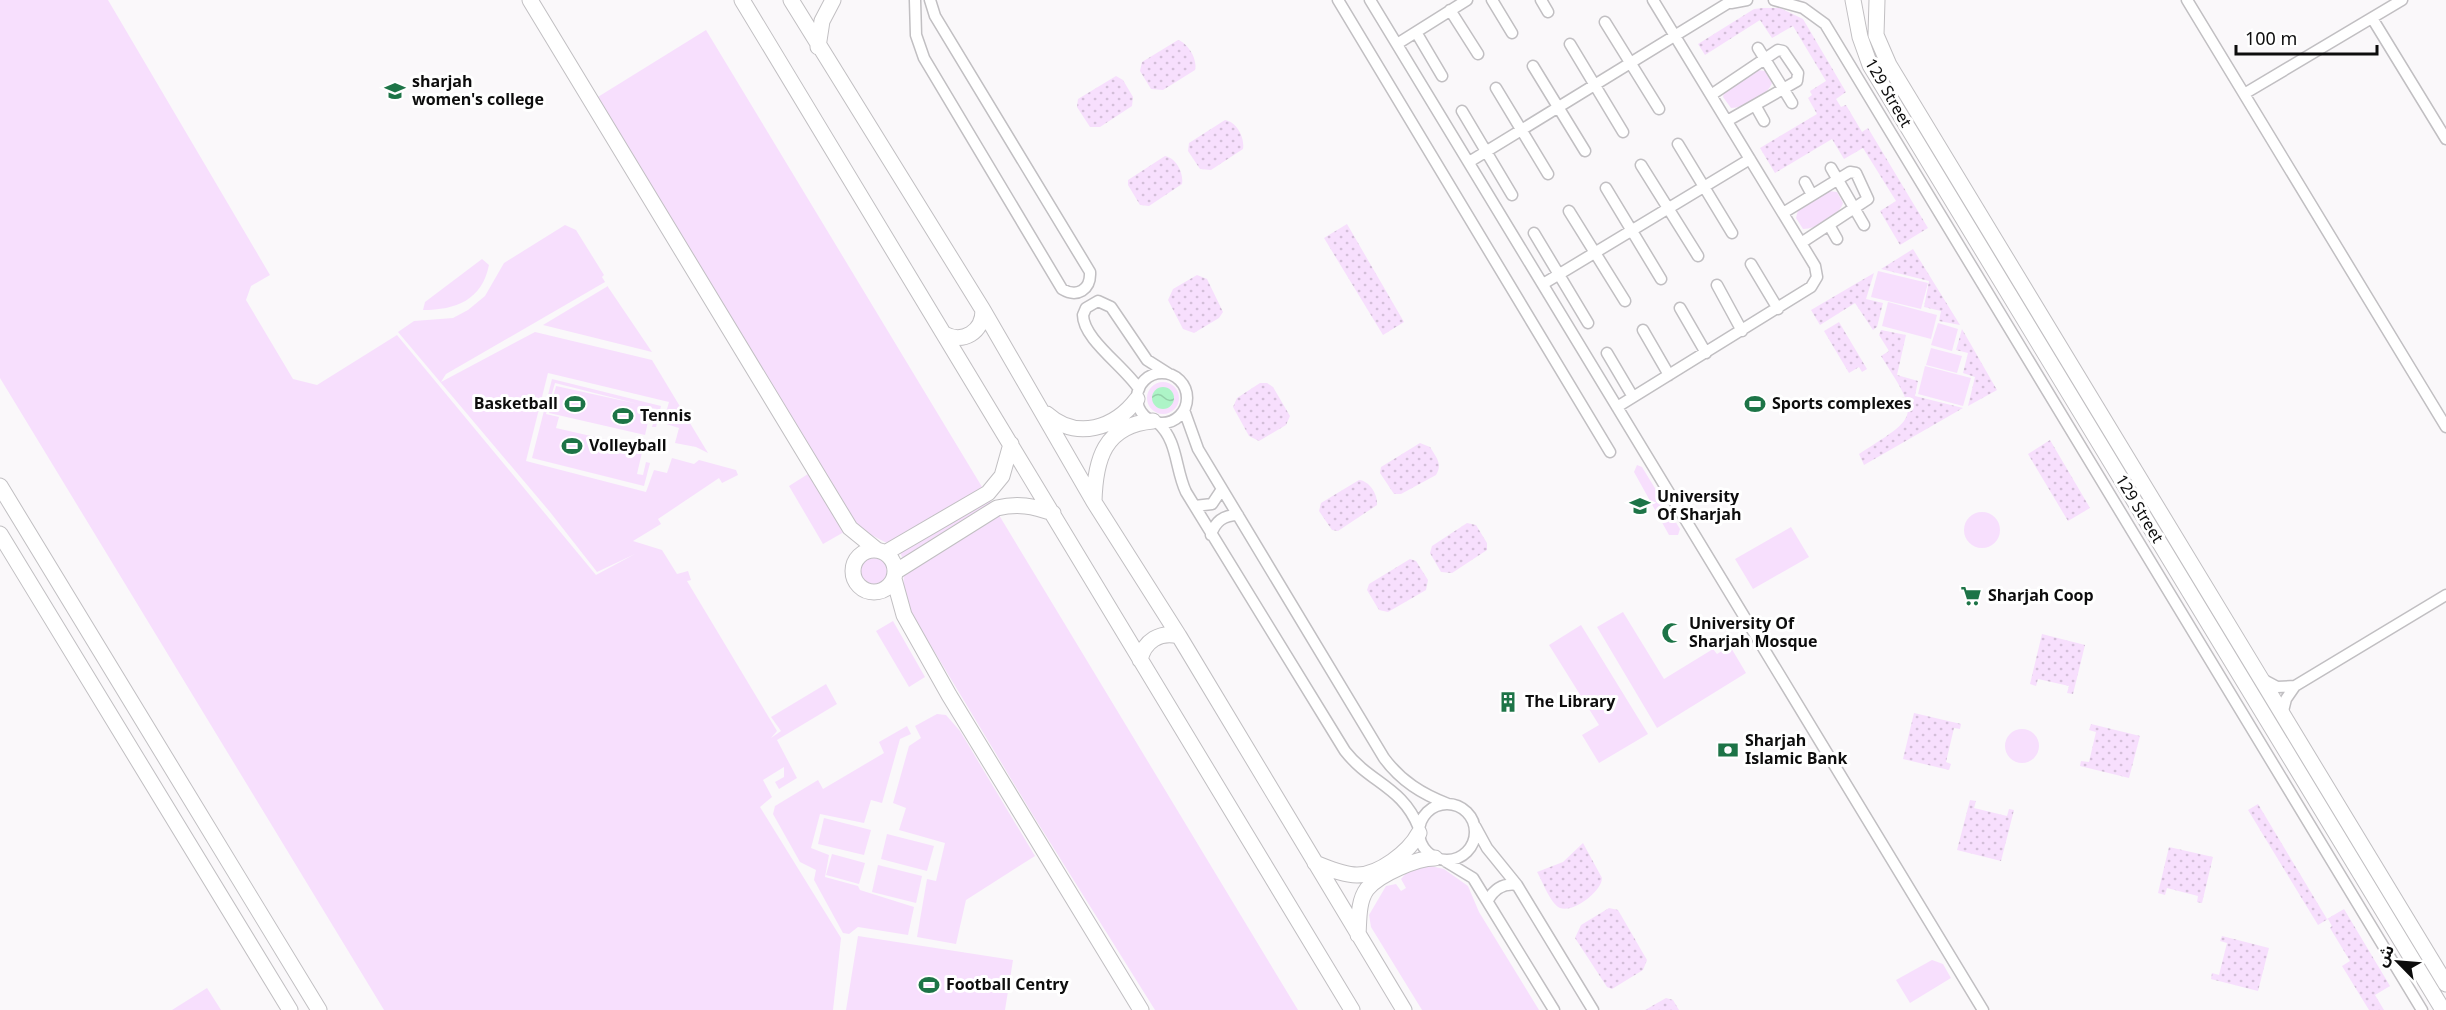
<svg xmlns="http://www.w3.org/2000/svg" width="2446" height="1010" font-family="Georgia,'Noto Sans Arabic',serif">
	<style>
		.grass { fill: #f7dffd }
		.garden { fill: url(#garden-dots) }
		.water { fill: url(#water-waves) }
		.lines { fill: none; stroke-linecap: round; stroke-linejoin: round }
		.street-casing { stroke: #c1bfc2; stroke-width: 13 }
		.secondary-casing { stroke: #c1bfc2; stroke-width: 17 }
		.street { stroke: #fff; stroke-width: 10 }
		.secondary { stroke: #fff; stroke-width: 15 }
		.labels { text-anchor: middle; dominant-baseline: central; stroke-width: 6; stroke-linejoin: round; paint-order: stroke }
		.poi-label { font-size: 16px; font-weight: bold; fill: #0d0d0d; stroke: #fff; text-anchor: start }
		.street-label { font-size: 16px; fill: #0d0d0d; stroke: #fff }
	</style>
	<defs>
		<pattern id="garden-dots" width="8" height="8" patternUnits="userSpaceOnUse" patternTransform="scale(1.5)"><rect width="8" height="8" fill="#f7dffd"/><path d="M2 2h.1M6 6h.1" fill="none" stroke="#d3bed8" stroke-width="1.8" stroke-linecap="round"/></pattern>
		<pattern id="water-waves" width="16" height="10" patternUnits="userSpaceOnUse" patternTransform="scale(1.5)"><rect width="16" height="10" fill="#adf4c7"/><path d="M0 5q4-4 8 0t8 0" fill="none" stroke="#94d0aa"/></pattern>
	</defs>
	<rect width="100%" height="100%" fill="#faf8fa"/>
	<path class="grass" d="M0 0H108L270 275 251 286 246 300 293 379 317 385 397 335 596 575 635 554 597 572 550 512 398 332 414 321 453 318 468 310 485 296 504 263 565 225 576 230 604 275 602 277 605 282 446 374 441 382 535 332 652 360 708 453 696 447 675 443 679 428 663 423 669 402 548 373 526 461 646 492 654 470 667 473 672 458 694 464 699 460 736 470 738 475 722 483 719 478 658 519 661 524 633 541 662 550 677 574 688 571 691 580 687 581 777 731 771 738 781 731 771 717 826 684 837 704 777 740 797 778 779 789 775 782 784 777V767L763 780 772 797 760 807 841 938 833 1010H384L0 378Z
		M706 30 1298 1010H1155L1031 812 916 621C911 612 906 603 904 593 902 576 908 565 898 549L860 529 593 100Z
		M1757 70 1765 71 1772 83C1768 95 1744 108 1731 108L1723 97 1724 92Z
		M1829 191 1837 192 1843 203C1840 215 1816 229 1803 229L1796 218 1798 210Z
		M482 259 489 265C482 300 456 310 423 310L425 302Z
		M1878 271 1928 283 1921 309 1871 297Z
		M608 286V287L652 352 543 325Z
		M1888 302 1937 315 1931 339 1882 326Z
		M1938 323 1958 329 1952 351 1931 345Z
		M1931 348 1962 356 1957 373 1926 365Z
		M1925 366 1971 378 1963 406 1918 394Z
		M552 379 661 406 656 427H652L657 409 651 408 645 435 549 413 556 386 638 404 555 383 546 414 559 417 556 428 643 448 637 474 643 475 646 462 650 463 644 486 532 458Z
		M1147 398a16 16 0 1 1 32 0a16 16 0 1 1-32 0Z
		M1637 465 1642 467 1680 529 1678 535H1669L1634 472Z
		M808 474 844 532 823 544 789 486Z
		M1964 530a18 18 0 1 1 36 0a18 18 0 1 1-36 0Z
		M1791 527 1809 557 1753 589 1735 559Z
		M860 570a16 16 0 1 1 32 0a16 16 0 1 1-32 0Z
		M1623 612 1664 679 1713 649 1717 654 1730 646 1746 673 1657 728 1597 627Z
		M893 621 925 677 909 687 876 631Z
		M1581 625 1648 734 1599 763 1582 735 1599 725 1549 645Z
		M937 714 946 715 960 731 1035 856 966 900 956 944 917 937 927 879 936 881 945 843 899 830 906 808 893 803 909 746 921 738 915 726Z
		M907 726 911 734 900 739 882 803 871 800 864 823 820 814 811 848 829 855 825 877 858 886 860 890 914 907 908 935 858 927 849 934 843 933 814 880 816 870 800 862 773 814 775 806 818 780 823 789 884 753 879 742Z
		M2005 746a17 17 0 1 1 34 0a17 17 0 1 1-34 0Z
		M824 818 871 830 864 855 818 844Z
		M887 834 934 846 927 871 881 859Z
		M832 854 865 863 859 884 826 875Z
		M878 865 922 876 916 903 872 892Z
		M1426 865 1444 869 1468 886 1479 912 1539 1010H1422L1371 927 1369 915 1386 886 1396 884 1401 891 1406 888 1401 879C1407 871 1415 867 1426 865Z
		M858 936 1013 960 1005 1010H846Z
		M1932 960 1943 964 1951 978 1910 1003 1896 980Z
		M207 988 221 1010H172Z"/>
	<path class="garden" d="M1763 8H1780L1803 19 1846 92 1836 99 1841 107 1846 105 1862 132 1868 128 1928 228 1900 245 1880 211 1896 201 1863 148 1844 159 1832 139 1775 173 1760 148 1817 114 1808 98 1812 95 1810 91 1826 81 1793 26 1772 38 1760 20 1705 55 1698 44 1754 9Z
		M1178 40C1188 43 1198 60 1195 70L1163 90 1151 89 1140 71 1142 62Z
		M1116 76 1123 80 1133 97 1132 106 1100 127H1090L1077 107 1078 99Z
		M1225 120C1237 122 1245 138 1243 149L1211 170 1200 169 1188 151 1189 143Z
		M1165 156C1176 158 1184 173 1182 184L1149 206 1140 205 1128 185V180Z
		M1347 224 1404 322 1383 335 1324 238Z
		M1913 249 1960 325 1939 321 1941 311 1924 307 1929 281 1881 269Z
		M1874 273 1866 299 1883 303 1877 327 1873 330 1855 303 1820 325 1811 310Z
		M1197 275 1207 279 1223 312 1219 318 1194 333 1183 329 1168 300 1173 289Z
		M1839 322 1867 369 1862 372 1859 367 1849 373 1824 331Z
		M1962 329 1997 390 1968 406 1975 377 1963 373 1968 353 1956 350Z
		M1881 330 1906 335 1897 375 1918 381 1915 396 1963 408 1864 465 1859 454C1920 415 1920 418 1881 356L1889 351 1879 335Z
		M1260 383H1267L1273 387 1290 416 1286 425 1259 441 1249 436 1233 407 1237 398Z
		M2050 440 2090 508 2068 521 2028 454Z
		M1420 443 1430 447C1436 457 1443 464 1436 475L1401 494H1394L1380 473 1381 467Z
		M1359 480C1370 481 1378 495 1377 505L1338 531 1332 530 1319 511 1321 503Z
		M1467 523 1476 525 1487 543V550L1452 573 1441 572 1430 553 1432 546Z
		M1410 559 1416 561 1428 580 1426 590 1388 612 1379 610 1367 590 1369 584Z
		M2042 634 2085 645 2073 694 2067 693 2069 686 2038 679 2036 686 2030 684Z
		M1914 713 1961 724 1960 729 1954 728 1946 762 1951 764 1949 770 1903 759Z
		M2091 724 2140 736 2129 778 2080 766 2081 761 2089 762 2096 732 2089 730Z
		M1970 800 1976 801 1974 808 2007 816 2009 809 2014 810 2001 861 1957 850Z
		M2258 804 2327 919 2344 909 2390 986 2375 995 2384 1010H2369L2342 966 2350 961 2330 928 2332 926 2328 919 2318 925 2248 810Z
		M1583 843 1602 878C1602 891 1574 913 1560 908 1550 903 1543 882 1537 872L1563 862Z
		M2169 847 2213 857 2202 903 2197 902 2198 896 2167 888 2165 895 2158 893Z
		M1609 908 1618 910 1647 960 1643 970 1612 989 1607 987 1575 938 1581 925Z
		M2222 936 2269 948 2258 991 2211 979 2212 973 2219 975 2227 943 2220 941Z
		M1666 998 1673 1000 1679 1010H1645Z"/>
	<path class="water" d="M1152 398a11 11 0 1 1 22 0a11 11 0 1 1-22 0Z"/>
	<g class="lines">
		<g class="street-casing">
			<path id="street" d="M915 0 916 35 924 58 1062 289C1077 298 1091 290 1090 272L935 16 930 0
				M1338 0 1610 452
				M1370 0 1983 1010
				M1492 0 1512 33
				M1541 0 1548 12
				M1774 0 1803 8 1825 24 2422 1010
				M2187 0 2446 427
				M1731 3 1747 0
				M1450 10 1478 54
				M2372 18 2446 139
				M1605 22 1659 109
				M1416 32 1442 76
				M1397 44 1467 0
				M1570 44 1623 132
				M1758 48 1792 103
				M1533 66 1585 151
				M1496 88 1548 174
				M2244 94 2402 0
				M1711 95 1778 50 1783 51 1798 73 1797 81 1727 121
				M1755 105 1764 121
				M1462 111 1512 195
				M1678 144 1732 233
				M1469 162 1733 0
				M1641 165 1698 256
				M1831 168 1864 225
				M1805 182 1812 195
				M1606 188 1661 279
				M1569 211 1625 301
				M1783 213 1850 172 1856 173 1868 199 1801 243
				M1829 225 1837 239
				M1534 233 1588 323
				M1751 264 1778 309
				M1543 284 1750 159
				M1717 285 1742 331
				M1680 308 1706 353
				M1643 330 1669 375
				M1607 353 1633 397
				M1137 398a25 25 0 1 1 50 0a25 25 0 1 1-50 0Z
				M1139 389C1125 367 1083 339 1083 315L1086 308 1098 301 1111 307 1147 360 1169 374
				M1617 407 1811 287 1817 277 1815 266 1653 0
				M1184 410 1198 449 1384 758C1401 781 1422 794 1448 804
				M1158 423C1178 441 1175 469 1186 492L1345 751C1371 784 1402 786 1419 828
				M1195 506 1212 504 1222 489
				M1211 535C1215 521 1224 515 1238 515
				M2262 679 2277 687 2295 686
				M2282 715 2286 699 2295 686 2446 595
				M1419 832a28 28 0 1 1 56 0a28 28 0 1 1-56 0Z
				M1475 826 1487 848 1517 885 1593 1010
				M1445 861 1473 878 1554 1010
				M1488 900C1495 888 1504 883 1517 885"/>
		</g>
		<g class="secondary-casing">
			<path id="secondary" d="M530 0 850 528 877 550
				M742 0 1352 1010
				M791 0 983 310 1094 502 1179 636 1404 1010
				M1853 0 1860 37 1870 65 2443 1010
				M1877 0 1876 35 1889 65 2446 984
				M818 47 822 21 833 0
				M944 334C963 344 983 332 983 310
				M1047 414C1077 441 1115 428 1137 399
				M0 486 319 1010
				M1094 502C1095 460 1104 425 1153 421
				M0 534 290 1010
				M853 571a21 21 0 1 1 42 0a21 21 0 1 1-42 0Z
				M885 553 988 493 1002 476 1011 444
				M895 572 997 508C1018 503 1033 506 1053 513
				M894 579 904 615 949 695 1141 1010
				M1140 660C1144 641 1160 631 1179 636
				M1315 863C1328 868 1343 875 1357 875 1379 875 1409 852 1419 833
				M1358 935C1359 920 1358 901 1367 889 1379 874 1417 858 1435 858"/>
		</g>
		<use href="#street" class="street"/>
		<use href="#secondary" class="secondary"/>
	</g>
	<defs>
		<g id="school-bare" transform="scale(1.62)"><path d="M0-5L7-2L0 1L-7-2ZM-4 1L0 2.5L4 1V4Q0 6-4 4Z" fill="#1d7447" stroke="#fff" stroke-width="2.5" paint-order="stroke"/></g>
		<g id="stadium-bare" transform="scale(1.62)"><path d="M0-5a6.5 5 0 1 0 0 10a6.5 5 0 1 0 0-10ZM-3.5-1.8h7v3.6h-7Z" fill="#1d7447" stroke="#fff" stroke-width="2.5" paint-order="stroke"/></g>
		<g id="university-bare" transform="scale(1.62)"><path d="M0-5L7-2L0 1L-7-2ZM-4 1L0 2.5L4 1V4Q0 6-4 4Z" fill="#1d7447" stroke="#fff" stroke-width="2.5" paint-order="stroke"/></g>
		<g id="supermarket-bare" transform="scale(1.62)"><path d="M-6-5.5h2.5l.6 2H6L4.5 2H-2.5L-4.4-4H-6ZM-1.5 3.2a1.3 1.3 0 1 0 .1 0ZM3 3.2a1.3 1.3 0 1 0 .1 0Z" fill="#1d7447" stroke="#fff" stroke-width="2.5" paint-order="stroke"/></g>
		<g id="mosque-bare" transform="scale(1.62)"><path d="M3.5-4.9A6 6 0 1 0 3.5 4.9A5 5 0 1 1 3.5-4.9Z" fill="#1d7447" stroke="#fff" stroke-width="2.5" paint-order="stroke"/></g>
		<g id="building-bare" transform="scale(1.62)"><path d="M-4-6H4V6H1V3H-1V6H-4ZM-2.5-4.3h1.7v1.8h-1.7ZM.8-4.3h1.7v1.8H.8ZM-2.5-1h1.7V.8h-1.7ZM.8-1h1.7V.8H.8Z" fill="#1d7447" stroke="#fff" stroke-width="2.5" paint-order="stroke"/></g>
		<g id="bank-bare" transform="scale(1.62)"><path d="M-6-4H6V4H-6ZM0-2.3a2.3 2.3 0 1 0 0 4.6a2.3 2.3 0 1 0 0-4.6Z" fill="#1d7447" stroke="#fff" stroke-width="2.5" paint-order="stroke"/></g>
	</defs>
	<g fill-rule="evenodd">
		<use href="#school-bare" x="395" y="91"/>
		<use href="#stadium-bare" x="575" y="404"/>
		<use href="#stadium-bare" x="1755" y="404"/>
		<use href="#stadium-bare" x="623" y="416"/>
		<use href="#stadium-bare" x="572" y="446"/>
		<use href="#university-bare" x="1640" y="506"/>
		<use href="#supermarket-bare" x="1971" y="596"/>
		<use href="#mosque-bare" x="1672" y="633"/>
		<use href="#building-bare" x="1508" y="702"/>
		<use href="#bank-bare" x="1728" y="750"/>
		<use href="#stadium-bare" x="929" y="985"/>
	</g>
	<g class="labels">
		<g class="poi-label">
			<text x="412" y="82">sharjah<tspan x="412" dy="18">women's college</tspan></text>
			<text x="558" y="404" text-anchor="end">Basketball</text>
			<text x="1772" y="404">Sports complexes</text>
			<text x="640" y="416">Tennis</text>
			<text x="589" y="446">Volleyball</text>
			<text x="1657" y="497">University<tspan x="1657" dy="18">Of Sharjah</tspan></text>
			<text x="1988" y="596">Sharjah Coop</text>
			<text x="1689" y="624">University Of<tspan x="1689" dy="18">Sharjah Mosque</tspan></text>
			<text x="1525" y="702">The Library</text>
			<text x="1745" y="741">Sharjah<tspan x="1745" dy="18">Islamic Bank</tspan></text>
			<text x="946" y="985">Football Centry</text>
		</g>
		<g class="street-label">
			<text transform="translate(1888 93) rotate(60)">129 Street</text>
			<text transform="translate(2139 509) rotate(59)">129 Street</text>
		</g>
	</g>
	<g transform="translate(2398 962) rotate(295)" stroke="#ffffff" stroke-width="4.5" paint-order="stroke">
	<path d="M0-4.5L10 22L0 15L-10 22Z" fill="#0d0d0d"/>
	<text y="-9" font-size="16" font-weight="bold" text-anchor="middle" fill="#0d0d0d">ش</text>
	</g>
	<path d="M2236 45v9h141v-9" fill="none" stroke="#0d0d0d" stroke-width="3"/>
	<text x="2245" y="45" font-size="18" fill="#0d0d0d" stroke="#ffffff" stroke-width="4.5" paint-order="stroke">100 m</text>
</svg>
